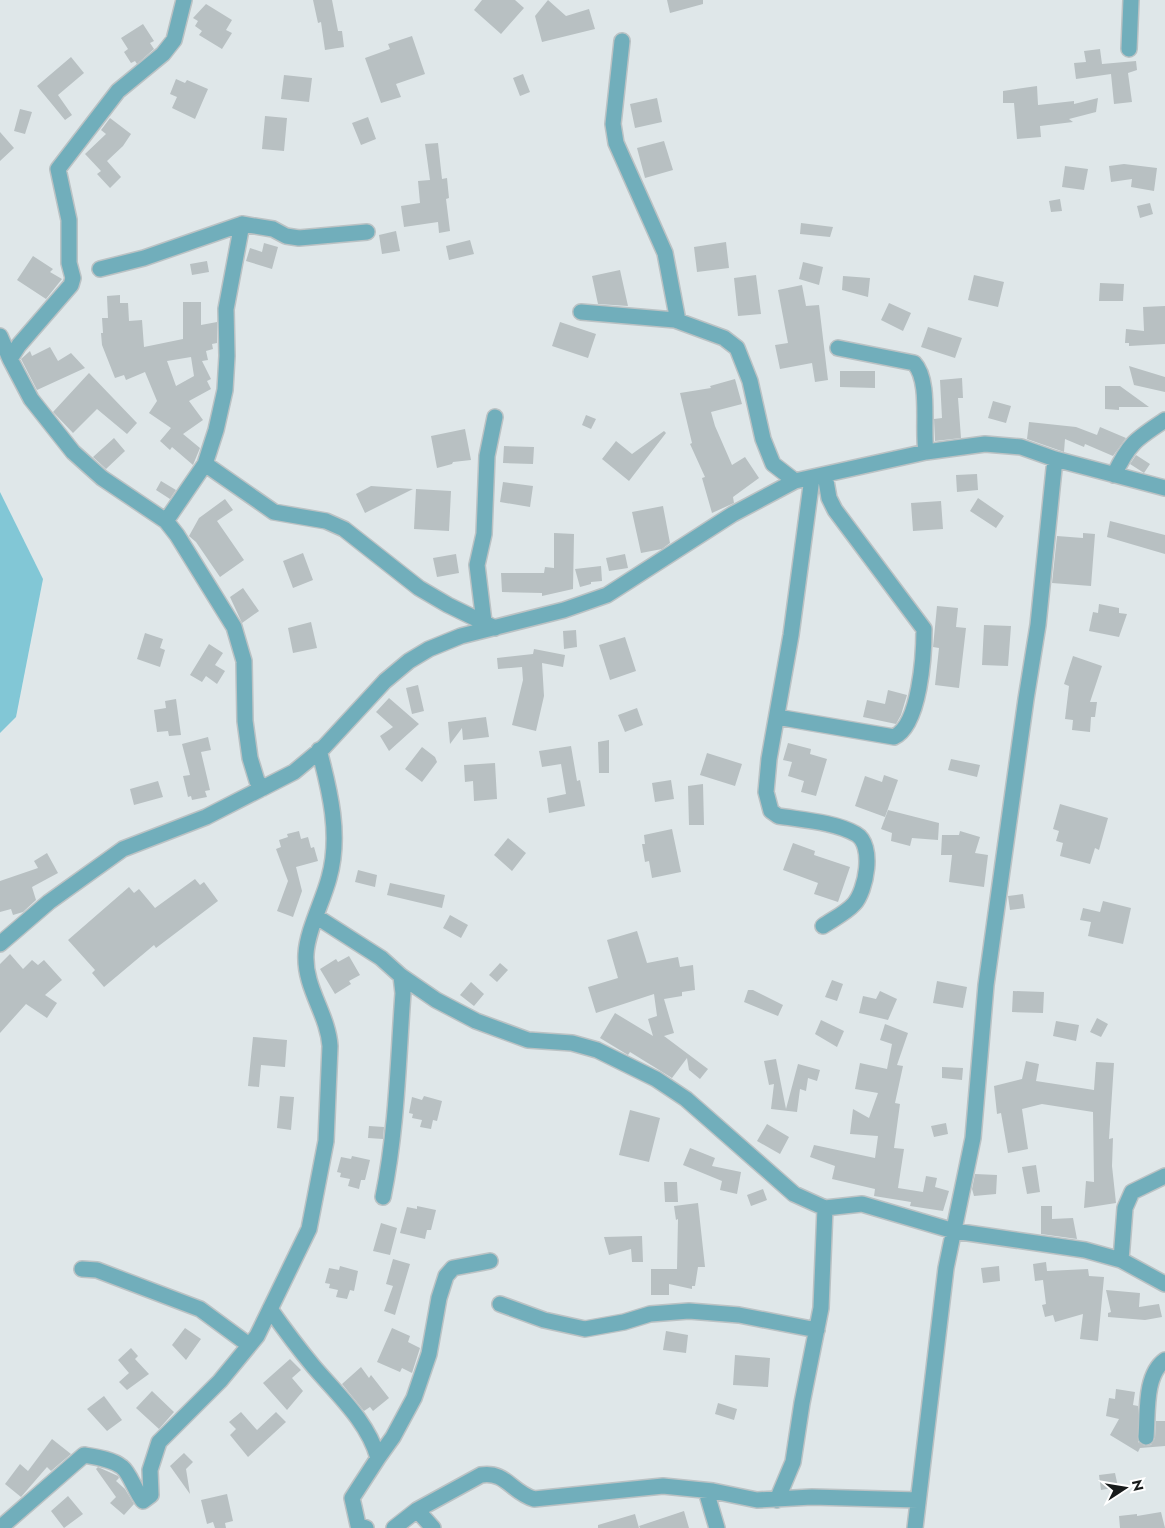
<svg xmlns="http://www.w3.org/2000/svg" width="1165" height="1528" font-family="Jost,sans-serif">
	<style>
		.green { fill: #82c7d6 }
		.building { fill: #b8c0c2; fill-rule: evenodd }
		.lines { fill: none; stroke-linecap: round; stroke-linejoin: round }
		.street-casing { stroke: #bbc2c4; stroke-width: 18 }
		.street { stroke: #71aebb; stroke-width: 15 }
	</style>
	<rect width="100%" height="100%" fill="#dfe7e9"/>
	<path class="green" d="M0 492 43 579 16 717 0 733Z"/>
	<path class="building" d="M313 0H332L338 31H342L344 47 325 50 321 22 318 23Z
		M482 0H515L524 8 501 34 474 10Z
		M548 0 566 16 589 9 595 29 542 42 535 16Z
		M667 0H703V4L670 13Z
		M206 4 232 20 226 30 232 33 222 49 199 35 202 31 195 26 198 21 193 18Z
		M143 24 154 41 150 43 154 49 137 64 135 61 131 63 124 52 128 49 121 38Z
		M412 36 425 74 396 84 401 97 381 103 365 58 390 49 388 44Z
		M1100 49 1102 64 1136 61 1137 70 1128 73 1132 102 1114 104 1111 74 1076 79 1074 63 1086 62 1084 51Z
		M71 57 84 73 58 95 72 115 65 120 37 86Z
		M523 74 530 92 520 96 513 78Z
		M284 75 312 78 309 102 281 99Z
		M176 79 185 83 187 80 208 89 195 119 172 108 177 97 170 94Z
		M1037 86 1038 105 1074 101V104L1098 98 1096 112 1069 119 1073 122 1040 126 1041 137 1017 139 1014 103H1003V91Z
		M657 98 662 122 635 128 630 104Z
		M20 109 32 112 25 134 14 131Z
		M265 116 287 118 284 151 262 149Z
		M368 117 376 139 361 145 352 123Z
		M110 118 131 134 123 146 107 161 121 177 110 188 97 174 101 171 85 154 106 134 101 130Z
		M0 132 14 148 0 161Z
		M664 141 673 170 645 178 637 148Z
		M438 143 442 179 447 178 449 198 446 199 450 231 439 233 438 222 404 227 401 206 420 203 418 181 430 180 425 144Z
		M1124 164 1157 168 1154 191 1131 187 1132 179 1111 182 1109 166Z
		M1065 166 1088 169 1084 190 1062 187Z
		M1060 199 1062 211 1051 212 1049 201Z
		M1150 203 1153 214 1140 218 1137 206Z
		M801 223 833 227 830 237 800 234Z
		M396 231 400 251 382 254 379 235Z
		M470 240 474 254 449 260 446 246Z
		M726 242 729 268 697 272 694 247Z
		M264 243 278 247 272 269 246 261 250 248 262 252Z
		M33 256 53 269 50 272 62 279 46 299 17 280Z
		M207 261 209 272 192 275 190 264Z
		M803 262 823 267 819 285 799 279Z
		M620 270 628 306 598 304 592 276Z
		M756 275 761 314 738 316 734 278Z
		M974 275 1004 282 998 307 968 300Z
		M843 276 870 278 868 297 842 290Z
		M1100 283 1124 284 1123 301H1099Z
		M802 285 806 306 819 305 828 380 815 382 812 363 780 369 775 345 788 343 778 290Z
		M120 295V303H128L129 321 142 320 144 347 183 339V302H201V325L217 322V343L212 344 213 349 206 351 208 360 202 361 211 379 207 381 211 389 189 401 203 420 183 434 200 448 193 465 172 447 170 450 160 441 171 428 149 413 157 401 145 372 126 380 124 375 115 378 102 345 101 333H103L102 318H108L107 296ZM191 357 194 376 176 386 167 361Z
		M889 303 911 313 903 331 881 320Z
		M1165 306V344L1129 346V343H1125L1126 329 1144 331 1143 307Z
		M560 322 596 334 588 358 552 346Z
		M928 327 962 338 955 358 921 347Z
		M50 347 58 361 71 353 85 368 37 390 21 359 30 351 32 356Z
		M1129 366 1165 377V392L1134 385Z
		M840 371H875V388L840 387Z
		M89 373 137 423 127 434 97 409 73 433 53 412Z
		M962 378 963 398H958L961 438 935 441 934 419 942 418 940 380Z
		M735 379 742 404 711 412 715 426 732 465 745 457 759 478 733 497 734 503 712 513 702 478 705 477 690 444 692 443 680 393 711 388 710 386Z
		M1105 386H1120L1149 407H1119V410L1105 409Z
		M993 401 1011 406 1006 423 988 418Z
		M586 415 596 419 591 429 582 425Z
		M1029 422 1076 427 1097 435 1100 427 1126 438 1113 456 1085 444 1084 447 1065 439 1064 452 1027 439Z
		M465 429 471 460 453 462 452 464 437 468 431 436Z
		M664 431 666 433 629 481 602 459 616 441 632 454Z
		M114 438 125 451 106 469 93 457Z
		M504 446 534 447 533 464 503 463Z
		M1136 455 1150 464 1144 473 1130 464Z
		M977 474 978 490 957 492 956 475Z
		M161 481 176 490 170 499 156 490Z
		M503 482 533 486 530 507 500 502Z
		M371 486 413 489 365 513 356 494Z
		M416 489 451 491 449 531 414 529Z
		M978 498 1004 516 996 528 970 511Z
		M225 499 233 510 217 521 244 560 220 577 196 542 189 536 199 518Z
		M941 501 943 529 913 531 911 503Z
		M663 506 670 543 662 549 641 553 632 512Z
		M1110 521 1165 535V554L1107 537Z
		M554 533 574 534 573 589 542 596V593L502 592 501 573H544L545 567 554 568Z
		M1083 533 1095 534 1091 586 1052 583 1057 536 1083 538Z
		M303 553 313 580 293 588 283 561Z
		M456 554 459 573 437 577 433 558Z
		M625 554 628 568 609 571 606 558Z
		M601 566 602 581 591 582V584L580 587 575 569Z
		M243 588 259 611 242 623 230 597Z
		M1099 604 1119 608V613L1127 614 1119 637 1089 631 1093 612 1098 613Z
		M937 606 958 608 956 627 966 628 959 688 935 685 939 648 933 647Z
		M311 622 317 648 293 653 288 628Z
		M984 625 1011 626 1008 666 982 665Z
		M576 630 577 647 564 649 563 631Z
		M145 633 163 639 160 648 165 650 160 667 137 659Z
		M625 637 636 671 610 680 599 645Z
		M209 644 223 653 215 665 225 671 217 684 206 676 202 682 190 675Z
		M534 649 565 655 563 667 542 663 544 696 536 731 512 725 523 680 522 667 498 669 497 658 533 654Z
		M1073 656 1102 666 1090 702H1097L1095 717H1091L1090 732 1072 730 1073 720 1065 719 1069 686 1064 684Z
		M418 685 424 711 412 714 406 688Z
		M888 690 907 695 901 715 896 724 863 717 867 700 885 704Z
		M389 698 419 724 389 751 380 736 393 727 376 712Z
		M176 699 181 735 169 736 168 731 157 732 154 710 166 708 165 701Z
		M637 708 643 725 625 732 618 715Z
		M486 717 489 737 463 740 462 728 450 744 448 722Z
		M208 737 211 750 201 752 210 790 205 791 207 797 192 800 191 796 188 797 183 776 190 775 182 744Z
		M609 740V773H599L598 742Z
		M788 743 811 749 810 754 827 759 816 796 801 792 804 781 788 776 792 762 783 760Z
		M571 746 577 781 580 780 585 806 549 813 547 798 566 794 561 764 542 767 539 751Z
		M422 747 435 757 437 762 422 782 405 769Z
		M707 753 742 764 735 786 700 775Z
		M951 759 980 765 977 777 948 770Z
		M495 763 497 799 474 801 473 781 465 782 464 765Z
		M884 775 898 780 885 817 855 806 865 776 882 782Z
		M671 780 674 799 655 802 652 783Z
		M158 781 163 797 134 805 130 789Z
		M703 784 704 825H689L688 786Z
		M1060 804 1108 818 1099 850 1095 848 1090 864 1060 856 1063 843 1056 841 1059 831 1053 829Z
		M888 810 939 823 938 840 912 838 910 846 891 841 892 833 881 829Z
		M672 829 681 872 652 878 649 861 645 862 642 844H645L644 835Z
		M299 831 301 839 308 837 311 848 314 847 318 861 296 867 302 891 293 917 277 911 288 881 276 849 281 847 279 840 288 837 287 834Z
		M960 831 980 837 975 853 988 855 984 887 949 882 952 855H941L942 835H959Z
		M508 838 526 853 512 871 494 855Z
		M793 843 815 851 814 855 850 867 838 902 814 894 818 883 783 870Z
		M47 853 58 873 32 887 36 900 23 912 13 915 11 909 0 912V881L38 868 34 861Z
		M358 870 377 875 375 887 355 882Z
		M195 879 200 885 204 882 218 901 156 948 154 945 104 987 92 973 95 970 68 940 129 887 134 893 139 889 155 908Z
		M390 883 445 895 442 908 387 895Z
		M1023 894 1025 908 1010 910 1008 896Z
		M1103 901 1131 908 1123 944 1088 936 1091 922 1080 920 1083 908 1100 912Z
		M450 915 468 925 461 938 443 928Z
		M637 931 647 963 678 957 680 967 693 965 695 990 682 992V996L664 999 674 1033 664 1036 708 1069 700 1079 689 1070 687 1058 672 1078 630 1052 628 1055 600 1038 615 1013 653 1036 648 1019 657 1016 654 994 596 1013 588 987 618 978 607 940Z
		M10 954 23 969 32 960 38 965 44 960 62 980 45 995 57 1003 47 1018 26 1004 0 1033V964Z
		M349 956 360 975 349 981 351 984 335 994 320 969 336 959 338 962Z
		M500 963 508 970 497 982 489 975Z
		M832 980 843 984 837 1001 825 997Z
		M937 981 967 987 963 1008 933 1003Z
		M471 982 484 994 474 1006 460 995Z
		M748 990H753L783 1005 778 1016 744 1002Z
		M880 991 897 999 888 1020 859 1013 863 996 876 999Z
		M1013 991 1044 992 1043 1013 1012 1012Z
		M1097 1018 1108 1024 1101 1037 1090 1032Z
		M821 1020 844 1031 837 1047 815 1034Z
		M1056 1021 1079 1025 1076 1041 1053 1036Z
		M885 1024 908 1033 897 1065 903 1066 895 1103 900 1104 894 1148 904 1149 898 1188 923 1192 926 1176 937 1178 935 1187 949 1191 943 1211 910 1206 911 1202 874 1196 875 1189 832 1179 835 1166 810 1157 814 1145 875 1158 878 1136 850 1134 853 1109 869 1118 878 1093 855 1089 860 1063 887 1069 892 1044 880 1040Z
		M253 1037 287 1040 285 1067 261 1065 259 1087 248 1086Z
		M776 1059 786 1109 798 1064 820 1070 817 1081 808 1078 806 1091 800 1089 797 1112 771 1109 774 1084 769 1085 764 1061Z
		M1026 1061 1039 1064 1036 1081 1094 1090 1096 1062 1114 1063 1109 1139 1113 1138 1112 1166 1116 1203 1084 1208 1086 1181 1094 1182 1093 1112 1042 1104 1022 1109 1028 1149 1008 1153 1001 1113 997 1114 994 1086 1022 1079Z
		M942 1067 963 1068 962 1080 942 1078Z
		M280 1096 294 1097 291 1130 277 1128Z
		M424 1096 442 1101 437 1121 433 1120 431 1129 420 1127 422 1120 412 1118 413 1114 409 1113 412 1097 422 1100Z
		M630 1110 660 1118 649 1162 619 1155Z
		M946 1123 948 1134 934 1137 931 1126Z
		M767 1124 789 1137 780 1154 757 1141Z
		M369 1126 384 1127 383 1139 368 1138Z
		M690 1148 715 1158 712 1166 741 1172 737 1194 720 1190 722 1181 683 1165Z
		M352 1156 370 1160 365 1180H361L359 1189 348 1186 350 1179 340 1177 341 1173 337 1172 341 1157 351 1159Z
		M1036 1165 1040 1192 1027 1194 1022 1167Z
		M975 1174 997 1175 996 1194 974 1196 972 1189Z
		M664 1182H677L678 1202H665Z
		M763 1189 767 1200 751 1206 747 1195Z
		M698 1203 705 1267H698L695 1286H692V1289L669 1284V1295H651V1269H677L678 1219 676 1220 674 1206Z
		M417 1206 436 1210 431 1230H427L425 1239 400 1233 407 1207 417 1209Z
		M1041 1206H1052V1219L1073 1218 1077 1239 1041 1234Z
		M381 1223 397 1228 390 1255 373 1251Z
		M642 1236 643 1262H632L631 1249 609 1255 604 1237Z
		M393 1259 410 1264 395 1315 384 1311 393 1286 386 1284Z
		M1046 1262 1047 1271 1088 1269 1089 1276 1104 1277 1098 1341 1080 1339 1083 1314 1055 1322 1053 1315 1045 1317 1042 1305 1046 1304 1043 1280 1035 1281 1033 1264Z
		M340 1266 358 1271 354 1291 350 1290 347 1299 336 1297 338 1290 329 1288 330 1284 325 1283 329 1268 339 1270Z
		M999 1266 1000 1281 983 1283 981 1268Z
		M1106 1290 1140 1293 1139 1307 1159 1304 1162 1317 1145 1320 1108 1317V1313L1111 1312Z
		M185 1328 201 1339 186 1360 172 1345Z
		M392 1328 410 1336 408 1342 420 1348 412 1373 402 1368 400 1372 377 1362Z
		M666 1331 688 1335 686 1353 663 1350Z
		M131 1348 138 1356 135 1359 149 1374 127 1390 119 1382 129 1373 118 1360Z
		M735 1355 770 1358 768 1387 733 1385Z
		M290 1359 301 1370 292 1378 303 1391 287 1410 263 1383Z
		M361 1367 369 1378 371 1375 389 1398 373 1411 370 1407 364 1411 342 1384Z
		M1116 1389 1135 1392 1133 1405 1138 1406V1442L1145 1446 1151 1445 1155 1438 1156 1421H1165V1446L1140 1448 1138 1452 1110 1435 1119 1419 1106 1416 1109 1398 1115 1399Z
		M152 1391 174 1412 159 1429 136 1408Z
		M104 1396 122 1420 107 1431 87 1409Z
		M718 1403 737 1409 734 1420 715 1414Z
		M241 1412 257 1430 276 1412 286 1422 248 1457 230 1435 236 1429 229 1422Z
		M52 1439 71 1454 51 1471 47 1467 21 1497 5 1484 20 1464 28 1471Z
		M184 1453 193 1462 186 1469 190 1494 170 1466Z
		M98 1467 118 1476 119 1478 116 1481 125 1489 134 1504 124 1515 110 1503 116 1497 96 1469Z
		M1115 1473 1118 1487 1101 1490 1099 1475Z
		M227 1494 233 1521 225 1523 226 1528H215L213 1522 207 1524 201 1500Z
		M68 1496 83 1514 64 1528 51 1511Z
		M684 1511 689 1528H640L639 1526Z
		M1161 1512 1165 1528H1120L1119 1516 1137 1514V1516Z
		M635 1514 639 1528H598V1525Z"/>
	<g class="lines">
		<g class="street-casing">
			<path id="street" d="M184 0 174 40 163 54 118 91 58 169 69 220V263L73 278 71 285 19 345 10 359 31 399 73 452 102 478 166 521 177 535 234 627 244 661 245 721 250 758 257 781 263 788
				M622 41 613 124 616 143 665 253 678 321
				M1129 49 1131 0
				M100 269 144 258 242 224 273 229 286 236 299 238 367 232
				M581 312 675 320 724 338 737 348 750 381 763 439 773 464 795 481
				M0 336 10 359
				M838 348 914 363C931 381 922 428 926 452
				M205 464 274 512 326 521 344 529 419 588 448 605 495 628
				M1114 475C1129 443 1136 439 1165 420
				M812 478 791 635 769 759 766 792 771 811 778 816C803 820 835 822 856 834 875 845 866 891 854 904 846 913 833 919 823 926
				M166 521 205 464 216 430 225 390 227 356 226 309 242 224
				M484 622 477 565 484 534 487 456 495 417
				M777 717 894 737C920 725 924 655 924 629L835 510 829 498 825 475
				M317 917 381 958 401 976 436 1000 476 1021 528 1040 572 1043 597 1050 656 1079 686 1099 794 1194 825 1208 862 1204 954 1231 1085 1250 1121 1260 1165 1284
				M0 944 49 902 123 849 206 817 294 772 324 747 385 681 409 661 429 649 461 636 564 610 607 595 733 514 795 481 926 452 985 444 1021 447 1055 459 1165 488
				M383 1197C397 1129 398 1061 403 993L401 976
				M1121 1260 1125 1208 1132 1192 1165 1176
				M82 1269 97 1270 200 1309 249 1345
				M500 1304 544 1320 585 1329 624 1322 650 1314 689 1311 739 1315 817 1330
				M270 1309C284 1329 299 1349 314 1367 338 1395 368 1422 378 1458L352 1498 358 1525 366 1528
				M1146 1437C1148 1414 1144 1375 1165 1360
				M378 1458 393 1437 414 1398 429 1354 439 1298 446 1276 453 1268 490 1261
				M706 1491 717 1528
				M777 1500 793 1462 802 1403 821 1308 825 1208
				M417 1510 433 1528
				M0 1528 84 1455C96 1457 112 1459 122 1467 130 1473 135 1491 143 1501L151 1495 150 1470 159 1442 220 1381 257 1336 309 1229 326 1141 330 1046C328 1014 304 988 306 954 307 931 323 901 329 878 341 836 330 791 319 750
				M394 1528 417 1510 481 1475C506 1471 511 1492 534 1499L663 1486 713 1491 757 1500 812 1497 918 1500
				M915 1528 946 1268 973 1138 986 985 1026 699 1038 625 1055 459"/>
		</g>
		<use href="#street" class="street"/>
	</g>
	<g transform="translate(1125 1488) rotate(78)" stroke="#ffffff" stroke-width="4" paint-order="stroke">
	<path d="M0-4L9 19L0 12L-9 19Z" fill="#181b1b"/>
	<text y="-8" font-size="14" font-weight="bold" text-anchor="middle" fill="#181b1b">N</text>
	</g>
</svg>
